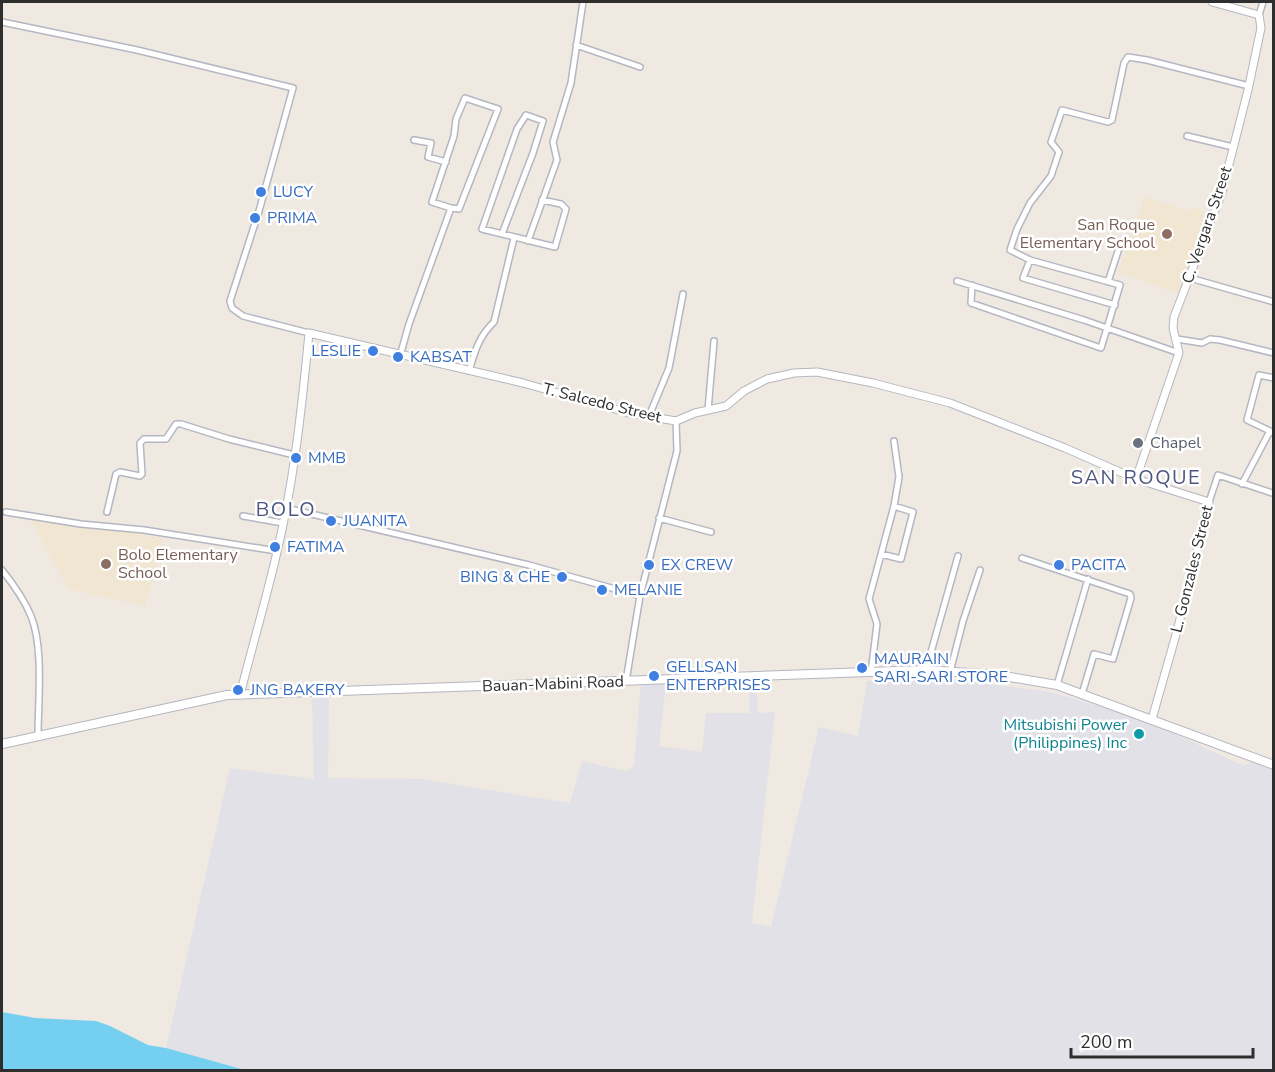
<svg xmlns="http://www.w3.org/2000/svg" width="1275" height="1072" font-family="'Nunito Sans',sans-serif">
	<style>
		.industrial { fill: #e3e1e8 }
		.education { fill: #f0e6d1 }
		.water { fill: #75cff0 }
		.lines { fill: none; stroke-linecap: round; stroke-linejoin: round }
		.minor-casing { stroke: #b4b7c1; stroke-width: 8 }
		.tertiary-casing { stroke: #b4b7c1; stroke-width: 9 }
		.secondary-casing { stroke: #b4b7c1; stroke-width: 10 }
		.minor { stroke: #fff; stroke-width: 5 }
		.tertiary { stroke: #fff; stroke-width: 7 }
		.secondary { stroke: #fff; stroke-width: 8 }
		.shop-dot { fill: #3f7fe0; stroke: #fff; stroke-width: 2 }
		.education-dot { fill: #8d6e63; stroke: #fff; stroke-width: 2 }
		.worship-dot { fill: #6b7280; stroke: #fff; stroke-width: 2 }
		.culture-dot { fill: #0f9aa8; stroke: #fff; stroke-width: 2 }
		.labels { text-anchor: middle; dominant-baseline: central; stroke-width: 5; stroke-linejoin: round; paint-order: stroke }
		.shop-label { font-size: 16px; fill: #366cbe; stroke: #fff; text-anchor: start }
		.education-label { font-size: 16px; fill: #785e54; stroke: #fff; text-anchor: end }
		.street-label { font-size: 16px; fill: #2e2e2e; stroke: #fff }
		.worship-label { font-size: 16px; fill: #5b616d; stroke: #fff; text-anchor: start }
		.culture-label { font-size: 16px; fill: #0d838f; stroke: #fff; text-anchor: end }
		.quarter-label { font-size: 20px; letter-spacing: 1.5px; fill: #4d5680; stroke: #fff }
	</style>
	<rect width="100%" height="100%" fill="#efe9e1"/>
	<path class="industrial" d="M749 678H756L758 713 775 712 752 923 771 927 819 727 858 736 867 681 950 679 1050 692 1113 710 1177 735 1244 766 1252 761 1273 769V1070H245L166 1048 230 768 314 779 312 699 329 696 328 778 421 779 570 803 582 761 626 771 634 766 641 683 666 684 659 746 702 752 706 713H750Z"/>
	<path class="education" d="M1145 197 1190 212 1192 207 1210 213 1181 295 1118 272Z
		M30 520 95 524 164 539 145 606 69 589Z"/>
	<path class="water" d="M2 1012 35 1018 96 1021 110 1026 148 1045 166 1048 245 1070H2Z"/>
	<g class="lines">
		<g class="minor-casing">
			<path id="minor" d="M1259 15 1263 2
				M2 22 137 50 293 88 259 211 230 301 232 308 243 316 309 333
				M576 45 640 67
				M1187 136 1233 147
				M414 140 431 143 428 157 446 162
				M502 234 533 153 543 121 526 115 517 129 482 229 555 247 566 209 561 204 542 200
				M528 241 557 160 553 142 571 83 583 2
				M1030 260 1023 278 1115 305
				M1190 278 1274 302
				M957 281 1084 320 1179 353
				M1108 282 1120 245
				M972 285 971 303 1101 348 1120 285 1030 260 1010 250 1017 229 1030 203 1051 176 1059 152 1051 142 1062 110 1108 122 1112 120 1124 63 1128 57 1147 60 1249 86
				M1177 339 1202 343 1210 339 1220 340 1274 353
				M400 356 409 324 451 208 459 209 498 109 465 98 456 119 454 136 432 202 451 208
				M469 371C475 351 479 336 494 322L514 238
				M1274 378 1259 375 1247 420 1274 433
				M708 410 714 341
				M649 416 669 368 683 294
				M1242 484 1270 431
				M1209 502 1218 475 1272 493
				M286 508 529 565 640 596
				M6 512 81 524 144 530 277 551
				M107 512 116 474 120 472 140 476 142 474 140 443 144 439H166L176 424H181L229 439 294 455
				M243 516 283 523
				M659 518 711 532
				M881 554 901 559 913 512 894 506
				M1022 558 1130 594 1131 598 1113 659 1094 654 1082 694
				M2 570C14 585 24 599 31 616 44 648 38 701 38 736
				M926 670 958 556
				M950 672 963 621 980 570
				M871 673 877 624 869 599 894 506 899 477 894 441
				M626 681 640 596 677 451 676 421
				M1057 685 1088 579"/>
		</g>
		<g class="tertiary-casing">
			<path id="tertiary" d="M1136 479 1179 353 1173 328 1174 317 1222 192 1248 90 1261 28 1259 15 1212 2
				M240 695C252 647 266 600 277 552 294 481 302 406 309 333L523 383 629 413 676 421 695 413 726 406 744 391 767 379 794 373 817 372 873 383 950 403 1065 448 1136 479 1209 502 1177 631 1152 719"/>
		</g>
		<g class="secondary-casing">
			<path id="secondary" d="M2 744 227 695 926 670 998 675 1057 685 1274 765"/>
		</g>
		<use href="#minor" class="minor"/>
		<use href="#tertiary" class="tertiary"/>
		<use href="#secondary" class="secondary"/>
	</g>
	<g class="shop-dot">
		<circle cx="261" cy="192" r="6"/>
		<circle cx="255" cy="218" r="6"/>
		<circle cx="373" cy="351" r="6"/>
		<circle cx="398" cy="357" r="6"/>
		<circle cx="296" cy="458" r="6"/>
		<circle cx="331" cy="521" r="6"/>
		<circle cx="275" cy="547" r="6"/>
		<circle cx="649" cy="565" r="6"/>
		<circle cx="1059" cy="565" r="6"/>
		<circle cx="562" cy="577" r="6"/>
		<circle cx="602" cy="590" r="6"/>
		<circle cx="862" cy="668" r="6"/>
		<circle cx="654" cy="676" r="6"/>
		<circle cx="238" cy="690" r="6"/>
	</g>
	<g class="education-dot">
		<circle cx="1167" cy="234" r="6"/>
		<circle cx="106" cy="564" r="6"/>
	</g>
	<circle class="worship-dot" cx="1138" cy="443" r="6"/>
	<circle class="culture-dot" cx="1139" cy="734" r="6"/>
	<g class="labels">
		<g class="shop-label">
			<text x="273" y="192">LUCY</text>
			<text x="267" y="218">PRIMA</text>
			<text x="361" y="351" text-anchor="end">LESLIE</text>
			<text x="410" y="357">KABSAT</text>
			<text x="308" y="458">MMB</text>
			<text x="343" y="521">JUANITA</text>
			<text x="287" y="547">FATIMA</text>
			<text x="661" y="565">EX CREW</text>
			<text x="1071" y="565">PACITA</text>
			<text x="550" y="577" text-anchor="end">BING &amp; CHE</text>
			<text x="614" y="590">MELANIE</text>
			<text x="874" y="659">MAURAIN<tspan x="874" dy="18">SARI-SARI STORE</tspan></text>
			<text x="666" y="667">GELLSAN<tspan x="666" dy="18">ENTERPRISES</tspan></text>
			<text x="250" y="690">JNG BAKERY</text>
		</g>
		<g class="education-label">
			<text x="1155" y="225">San Roque<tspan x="1155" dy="18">Elementary School</tspan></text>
			<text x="118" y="555" text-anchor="start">Bolo Elementary<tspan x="118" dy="18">School</tspan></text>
		</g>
		<g class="street-label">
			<text transform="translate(1207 225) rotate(-71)">C. Vergara Street</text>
			<text transform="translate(602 403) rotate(14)">T. Salcedo Street</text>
			<text transform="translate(1192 569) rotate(-76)">L. Gonzales Street</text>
			<text transform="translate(553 684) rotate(-2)">Bauan-Mabini Road</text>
		</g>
		<g class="worship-label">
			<text x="1150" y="443">Chapel</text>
		</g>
		<g class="culture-label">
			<text x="1127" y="725">Mitsubishi Power<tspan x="1127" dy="18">(Philippines) Inc</tspan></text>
		</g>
		<g class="quarter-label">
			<text x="1136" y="477">SAN ROQUE</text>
			<text x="286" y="509">BOLO</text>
		</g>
	</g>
	<rect width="1275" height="1072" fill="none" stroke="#2e2e2e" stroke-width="6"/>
	<path d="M1071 1048v9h182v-9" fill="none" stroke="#2e2e2e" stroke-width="3"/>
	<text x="1080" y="1048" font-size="18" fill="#2e2e2e" stroke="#ffffff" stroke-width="4.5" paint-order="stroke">200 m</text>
</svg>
